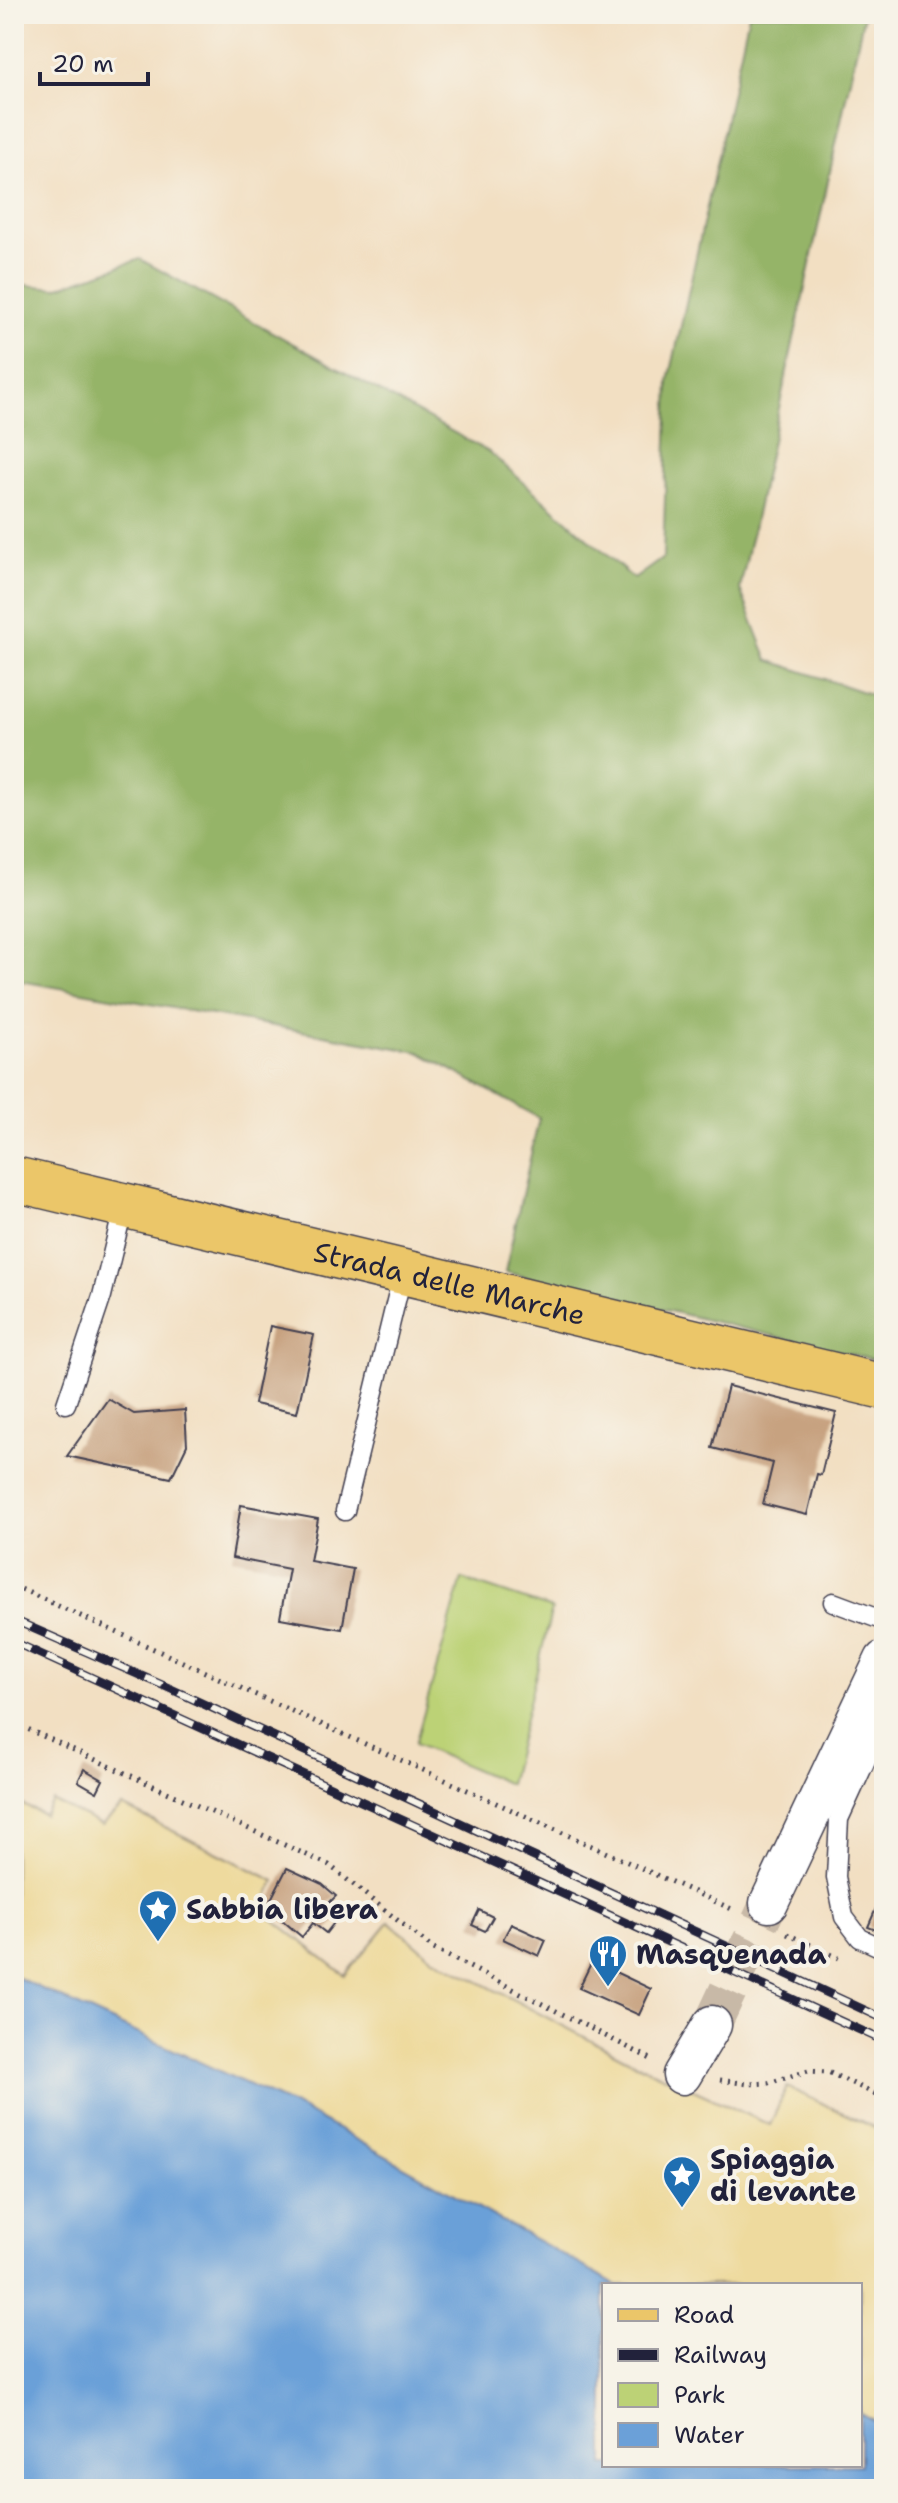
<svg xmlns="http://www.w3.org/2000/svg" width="898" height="2503" font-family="'Shantell Sans',sans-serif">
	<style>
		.green { fill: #bcd276; stroke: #6f7a58; stroke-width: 2 }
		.forest { fill: #95b467; stroke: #5c6b51; stroke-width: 2 }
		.sand { fill: #eeda9e; stroke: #887e6c; stroke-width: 2 }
		.water { fill: #6ba0d8; stroke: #46618a; stroke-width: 2 }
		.building { fill: #c7a280 }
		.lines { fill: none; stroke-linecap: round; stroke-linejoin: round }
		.street-tunnel { stroke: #c8b9a7; stroke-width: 38; stroke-dasharray: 38 19; stroke-linecap: butt }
		.lane-casing { stroke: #413e4f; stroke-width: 21 }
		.street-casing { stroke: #413e4f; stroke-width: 41 }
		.primary-casing { stroke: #413e4f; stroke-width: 47 }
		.path { stroke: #413e4f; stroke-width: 5; stroke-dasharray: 2 6; stroke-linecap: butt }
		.lane { stroke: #fff; stroke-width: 18 }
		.street { stroke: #fff; stroke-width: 38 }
		.primary { stroke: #ebc669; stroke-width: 44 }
		.rail-casing { stroke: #22223b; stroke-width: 9 }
		.rail { stroke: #f7f3e8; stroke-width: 6; stroke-dasharray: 18; stroke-linecap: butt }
		.labels { text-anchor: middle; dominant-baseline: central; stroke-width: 8; stroke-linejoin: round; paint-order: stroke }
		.street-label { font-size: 28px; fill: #22223b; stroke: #f7f3e8 }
		.poi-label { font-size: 28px; font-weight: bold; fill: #22223b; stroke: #f7f3e8; text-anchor: start }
	</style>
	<rect width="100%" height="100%" fill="#f7f3e8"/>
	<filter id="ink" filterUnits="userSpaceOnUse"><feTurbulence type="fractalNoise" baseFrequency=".0125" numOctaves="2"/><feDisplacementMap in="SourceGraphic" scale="16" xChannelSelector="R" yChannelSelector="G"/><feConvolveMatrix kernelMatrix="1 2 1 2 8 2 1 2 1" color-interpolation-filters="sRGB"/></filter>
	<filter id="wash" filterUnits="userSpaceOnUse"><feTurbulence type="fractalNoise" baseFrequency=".006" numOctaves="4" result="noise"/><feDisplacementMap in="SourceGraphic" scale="32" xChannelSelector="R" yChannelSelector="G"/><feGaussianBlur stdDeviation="1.8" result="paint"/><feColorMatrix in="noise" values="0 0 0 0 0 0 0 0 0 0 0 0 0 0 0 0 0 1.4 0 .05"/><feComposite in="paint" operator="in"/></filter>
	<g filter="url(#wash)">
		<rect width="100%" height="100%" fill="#f2dfc2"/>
		<path class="green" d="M462 1579 552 1609 509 1784 415 1744Z"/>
		<path class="forest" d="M749 14H864L740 589 768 660 884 699V1362L505 1272 539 1118 419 1052 21 981 14 991V284L56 288 140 259 489 452 634 579 663 558 669 381Z"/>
		<path class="sand" d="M14 1801 44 1815 52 1801 102 1825 122 1806 275 1881 261 1910 345 1975 389 1922 430 1956 628 2060 770 2125 787 2087 884 2132V2426L860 2414V2285H617L301 2109 14 1976Z"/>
		<path class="water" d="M14 1976 301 2109 617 2285H604V2465H860V2414L884 2426V2489H14Z"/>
		<g id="blocks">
			<path class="building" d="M270 1326 314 1335 297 1413 254 1404Z
				M728 1386 836 1413 821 1475 817 1474 807 1515 763 1504 773 1463 712 1448Z
				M108 1399 134 1414 185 1410 187 1445 171 1478 67 1456Z
				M241 1505 318 1519 310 1561 353 1569 342 1629 280 1618 289 1569 232 1558Z
				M84 1769 103 1780 97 1792 78 1781Z
				M287 1868 322 1884 336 1896 327 1905 340 1915 326 1933 313 1923 302 1937 267 1907Z
				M884 1890V1933L868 1927Z
				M479 1910 493 1917 485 1931 472 1925Z
				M511 1924 546 1940 539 1956 503 1939Z
				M592 1961 651 1989 639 2015 579 1988Z"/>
		</g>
	</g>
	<g filter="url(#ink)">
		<use href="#blocks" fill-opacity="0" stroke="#413e4f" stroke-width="2"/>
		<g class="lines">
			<path class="street-tunnel" d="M712 2025 769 1903"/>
			<g class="lane-casing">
				<path id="lane" d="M66 1404 102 1296 124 1205
					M345 1511 403 1272
					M833 1602 884 1621
					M884 1721 839 1819 836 1877 844 1917 860 1938 884 1949"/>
			</g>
			<g class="street-casing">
				<path id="street" d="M769 1903 884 1660
					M682 2075 712 2025"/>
			</g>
			<g class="primary-casing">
				<g id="primary">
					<path id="s1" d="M14 1179 884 1387"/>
				</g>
			</g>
			<path class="path" d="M14 1586 734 1910
				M14 1723 329 1865 432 1948 651 2059
				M787 1934 839 1958
				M720 2080 748 2084 768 2083 808 2071 828 2072 884 2098"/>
			<use href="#lane" class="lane"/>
			<use href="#street" class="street"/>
			<use href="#primary" class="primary"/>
			<g class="rail-casing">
				<path id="rail" d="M14 1620 169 1688 884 2019
					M14 1642 884 2041"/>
			</g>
			<use href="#rail" class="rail"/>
		</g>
	</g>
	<defs>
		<g id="sight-pin" transform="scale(2)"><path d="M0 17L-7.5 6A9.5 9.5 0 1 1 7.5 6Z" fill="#1f6fb2" stroke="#f7f3e8"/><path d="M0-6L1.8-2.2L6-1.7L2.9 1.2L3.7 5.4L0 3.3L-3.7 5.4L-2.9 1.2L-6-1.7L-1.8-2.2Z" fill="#fff"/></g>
		<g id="restaurant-pin" transform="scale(2)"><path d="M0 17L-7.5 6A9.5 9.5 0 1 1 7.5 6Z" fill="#1f6fb2" stroke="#f7f3e8"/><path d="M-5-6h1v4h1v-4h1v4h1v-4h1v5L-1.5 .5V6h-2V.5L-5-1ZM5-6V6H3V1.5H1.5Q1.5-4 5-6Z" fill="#fff"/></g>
	</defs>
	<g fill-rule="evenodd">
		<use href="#sight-pin" x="158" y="1909"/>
		<use href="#restaurant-pin" x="608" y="1954"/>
		<use href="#sight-pin" x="682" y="2175"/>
	</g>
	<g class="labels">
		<g class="street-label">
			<text stroke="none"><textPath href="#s1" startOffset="448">Strada delle Marche</textPath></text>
		</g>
		<g class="poi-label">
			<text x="186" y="1909">Sabbia libera</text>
			<text x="636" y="1954">Masquenada</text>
			<text x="710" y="2159">Spiaggia<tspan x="710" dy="32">di levante</tspan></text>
		</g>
	</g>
	<rect width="898" height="2503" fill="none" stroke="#f7f3e8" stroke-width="48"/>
	<rect x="602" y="2283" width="260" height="184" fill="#f7f3e8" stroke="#a29fa3" stroke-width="2"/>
	<rect x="618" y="2309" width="40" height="12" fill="#ebc669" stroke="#a29fa3" stroke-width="2"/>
	<text x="674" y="2323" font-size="24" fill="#22223b">Road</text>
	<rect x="618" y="2349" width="40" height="12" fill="#22223b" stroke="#a29fa3" stroke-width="2"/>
	<text x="674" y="2363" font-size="24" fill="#22223b">Railway</text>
	<rect x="618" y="2383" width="40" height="24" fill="#bcd276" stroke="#a29fa3" stroke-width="2"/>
	<text x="674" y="2403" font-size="24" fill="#22223b">Park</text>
	<rect x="618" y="2423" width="40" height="24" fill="#6ba0d8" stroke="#a29fa3" stroke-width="2"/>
	<text x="674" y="2443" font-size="24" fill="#22223b">Water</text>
	<path d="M40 72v12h108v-12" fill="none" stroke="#22223b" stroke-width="4"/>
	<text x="52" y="72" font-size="24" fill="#22223b" stroke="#f7f3e8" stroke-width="6" paint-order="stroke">20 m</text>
</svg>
